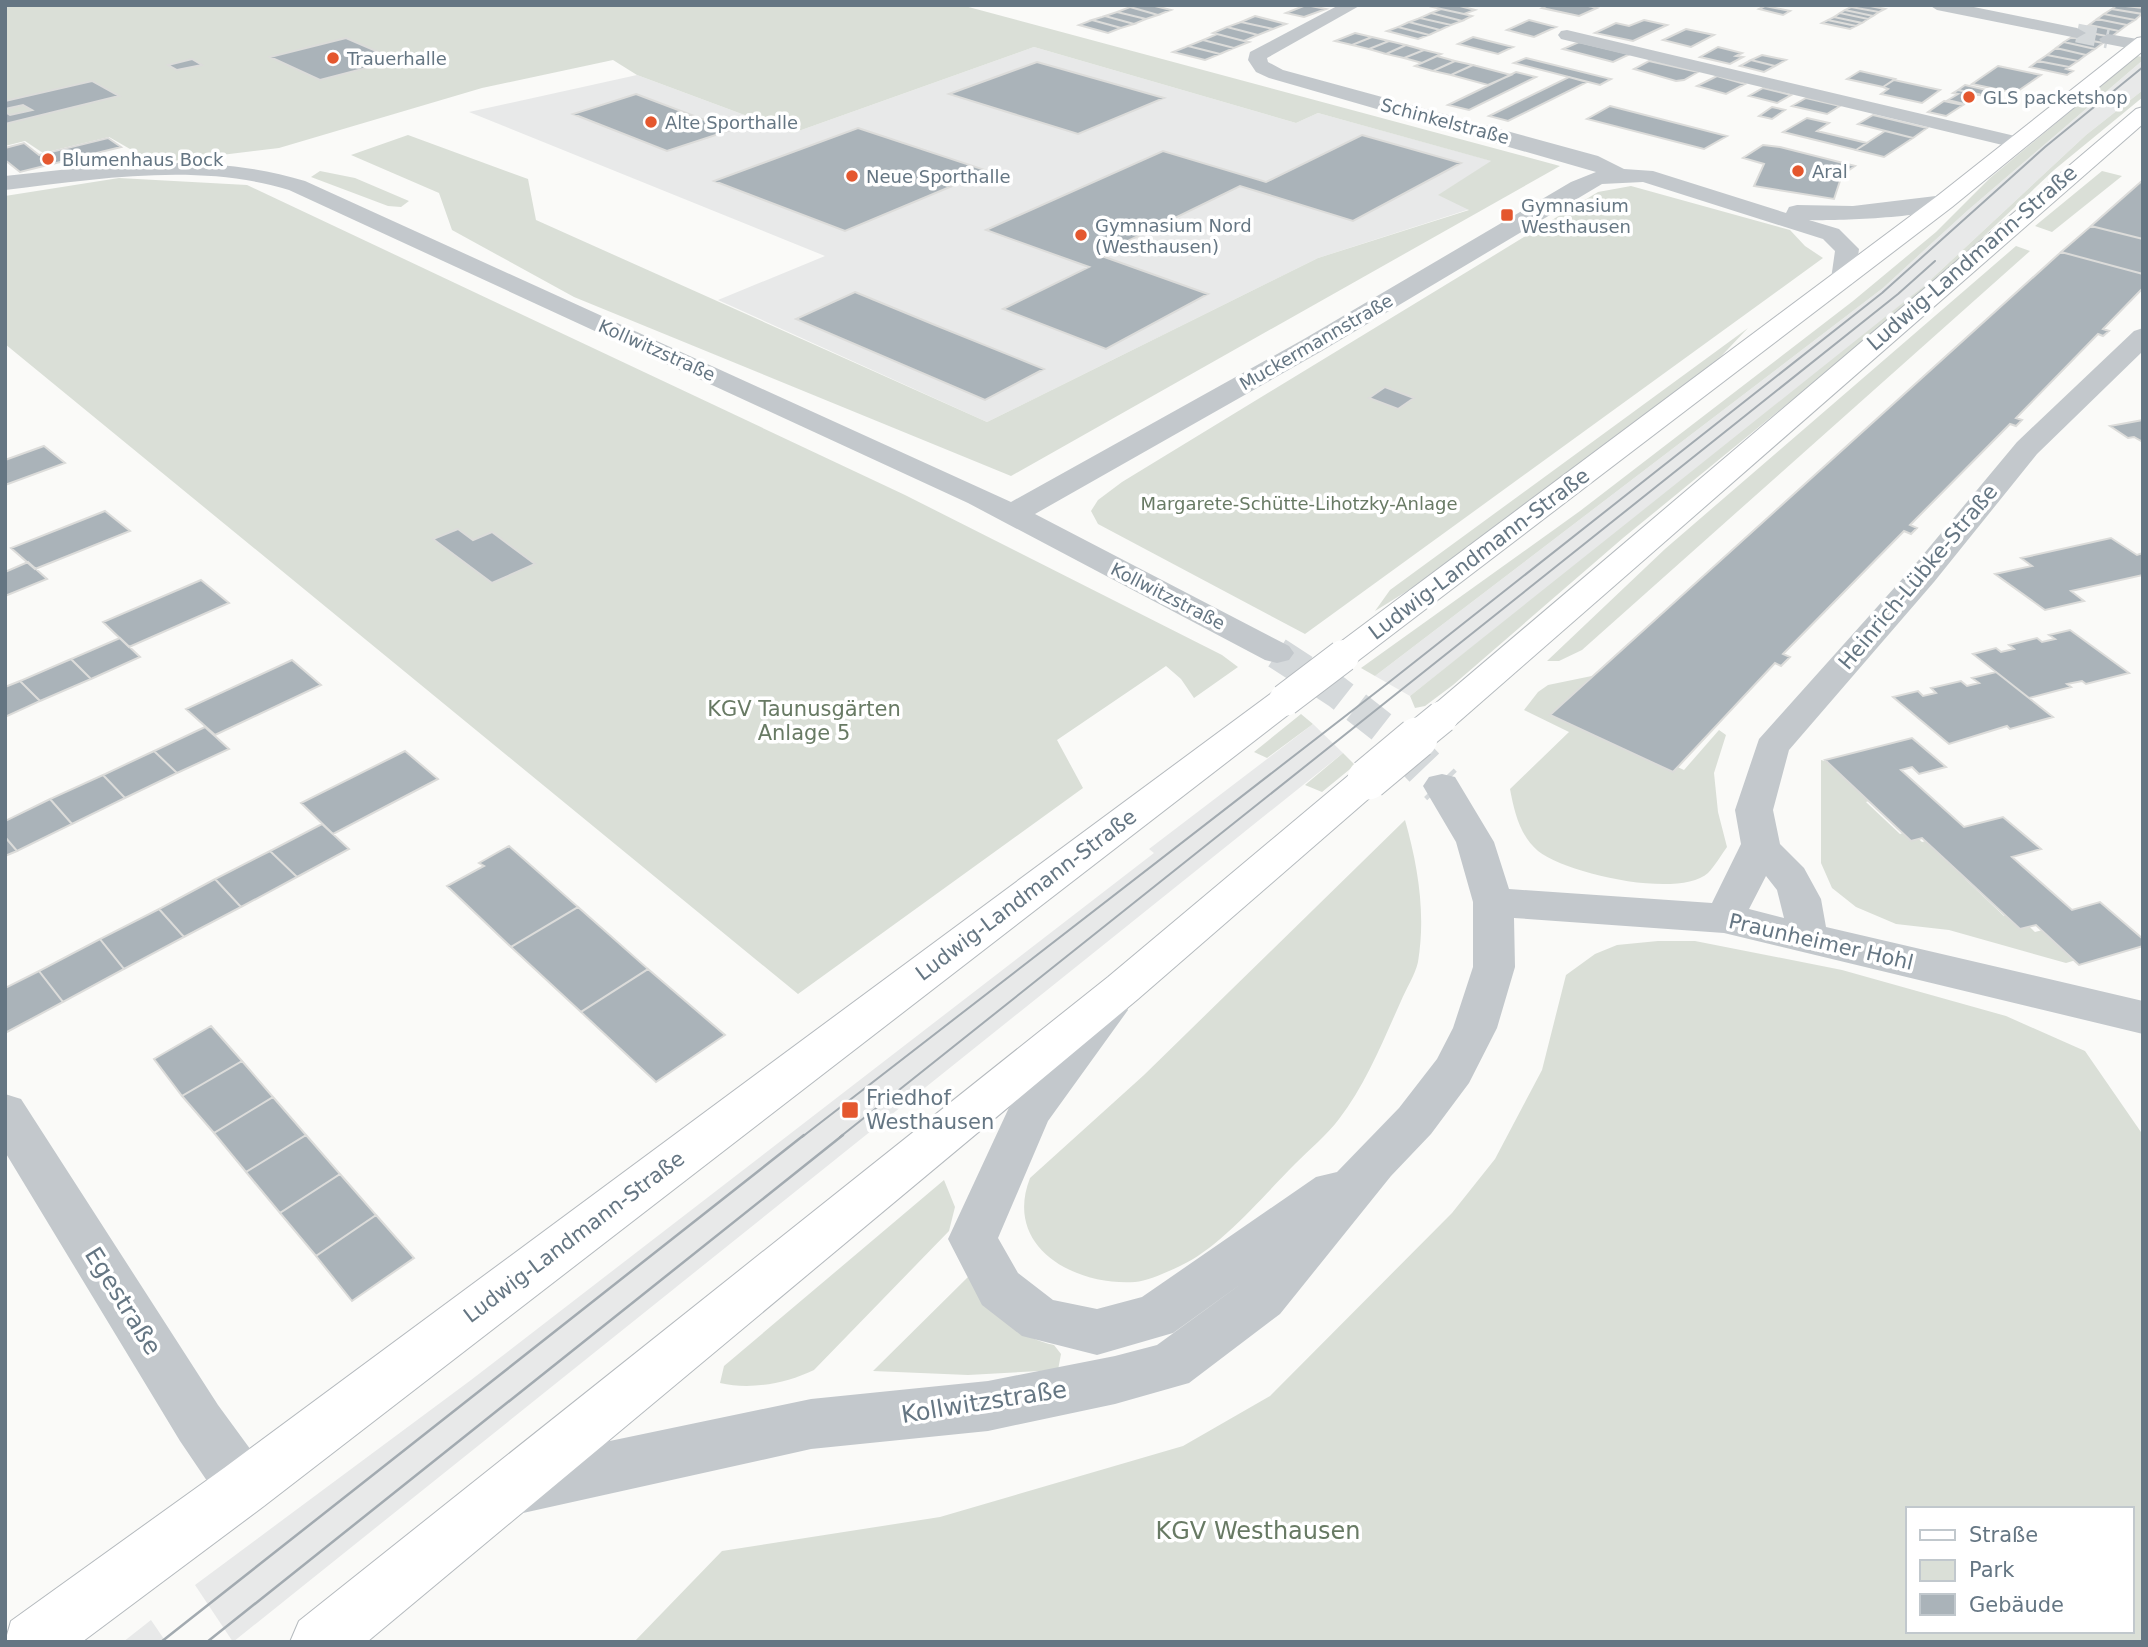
<svg xmlns="http://www.w3.org/2000/svg" width="2148" height="1647" font-family="'DejaVu Sans',sans-serif">
	<style>
		.built { fill: #e8e9e9 }
		.green { fill: #dadfd7; fill-rule: evenodd }
		.building { fill: #aab3b9; stroke: #dcdcda; stroke-width: 2 }
		.lines { fill: none; stroke-linecap: round; stroke-linejoin: round }
		.minor-tunnel-far2 { stroke: #d5d9db; stroke-width: 19; stroke-dasharray: 19 10; stroke-linecap: butt }
		.minor-tunnel-far1 { stroke: #d5d9db; stroke-width: 32; stroke-dasharray: 32 16; stroke-linecap: butt }
		.minor-tunnel { stroke: #d5d9db; stroke-width: 41; stroke-dasharray: 41 21; stroke-linecap: butt }
		.major-casing { stroke: #b5babe; stroke-width: 2 }
		.minor { fill: #c3c8cc; fill-rule: evenodd }
		.major { fill: #fff; fill-rule: evenodd }
		.tram-far1 { stroke: #a2aab0; stroke-width: 2 }
		.tram { stroke: #a2aab0; stroke-width: 2.5 }
		.major-bridge-far1-casing { stroke: #b5babe; stroke-width: 34; stroke-linecap: butt }
		.major-bridge-casing { stroke: #b5babe; stroke-width: 43; stroke-linecap: butt }
		.major-bridge-far1 { stroke: #fff; stroke-width: 32 }
		.major-bridge { stroke: #fff; stroke-width: 41 }
		.poi-dot { fill: #e4572e; stroke: #fff; stroke-width: 2.5 }
		.labels { text-anchor: middle; dominant-baseline: central; stroke-width: 7; stroke-linejoin: round; paint-order: stroke }
		.far-poi-label { font-size: 18px; fill: #657683; stroke: #fff; text-anchor: start }
		.far-street-label { font-size: 18px; fill: #657683; stroke: #fff }
		.far-park-label { font-size: 18px; fill: #687a64; stroke: #fff }
		.street-label { font-size: 21px; fill: #657683; stroke: #fff }
		.park-label { font-size: 21px; fill: #687a64; stroke: #fff }
		.poi-label { font-size: 21px; fill: #657683; stroke: #fff; text-anchor: start }
		.near-street-label { font-size: 24px; fill: #657683; stroke: #fff }
		.near-park-label { font-size: 24px; fill: #687a64; stroke: #fff }
	</style>
	<rect width="100%" height="100%" fill="#fafaf8"/>
	<path class="built" d="M1034 47 1296 123 1318 113 1492 161 1439 195 1470 209 1318 258 987 422 718 300 825 256 469 112 637 75 793 133Z
		M2143 60V90L2086 135 1924 286 1761 419 1410 696 1375 676 1883 288 1967 211Z
		M1313 724 1343 753 233 1642 195 1585 471 1380 1154 853 1149 849Z
		M151 1620 166 1642H123Z"/>
	<path class="green" d="M5 5H961L1560 166 1011 476 574 297 452 230 439 193 351 155 408 135 528 179 536 220 987 422 1318 258 1469 210 1438 195 1491 161 1318 113 1296 123 1034 47 793 133 637 75 613 60 482 88 279 148 164 162 144 157 109 137 43 153 25 141 5 146Z
		M2137 56 2143 57V60L1967 211 1883 288 1375 676 1361 668 1580 511 1853 301 1936 232 1990 178Z
		M2143 90V97L2054 170 1928 289 1623 538 1453 685 1425 706 1415 708 1410 696 1924 286 2086 135Z
		M320 171 355 178 409 201 401 207 388 206 311 177Z
		M2102 171 2122 176 2052 232 2035 226Z
		M119 178 247 185 905 495 1222 655 1238 667 1194 698 1181 679 1166 666 1057 740 1083 788 798 994 5 344V196Z
		M1631 186 1790 230 1805 246 1823 258 1305 634 1098 524 1091 511 1098 500 1122 482 1598 192Z
		M2016 246 2030 251 1582 650 1559 661H1547L1665 549Z
		M1748 328 1709 369 1433 575 1375 611 1390 590Z
		M1616 671 1568 716 1684 770 1719 730 1726 735 1714 773 1718 812 1727 847C1721 855 1715 866 1708 873 1679 899 1567 874 1538 851 1520 836 1514 811 1510 789L1569 732 1524 710 1538 692 1548 685Z
		M1301 714 1313 724 1267 758 1254 752Z
		M1343 753 1355 765 1322 792 1305 785Z
		M1821 760 1839 765 1875 799 1866 802 1900 834 1910 831 1922 842 1941 837 1981 874 1965 879 2004 916 2015 913 2035 932 2050 928 2083 958 2066 963 1949 930 1896 924 1856 907 1832 888 1821 863Z
		M1405 820C1418 866 1426 914 1418 962 1415 975 1406 989 1401 1001 1383 1041 1366 1084 1339 1119 1327 1135 1309 1150 1295 1164 1263 1196 1221 1247 1180 1266 1167 1272 1148 1281 1135 1282 1074 1286 1003 1247 1030 1178L1144 1075Z
		M1658 941H1695L1842 970 2006 1016 2085 1051 2143 1135V1642H634L722 1551 940 1517 1183 1446 1270 1396 1452 1213 1495 1159 1542 1070 1566 975 1595 954 1617 945ZM1908 1509H2132V1631H1908Z
		M944 1180 955 1207 949 1231 814 1370C785 1384 750 1390 720 1383L724 1366Z
		M968 1277C996 1309 1011 1336 1054 1345L1061 1354 1058 1370 968 1375 873 1371Z"/>
	<path class="building" d="M1135 5H1151L1171 10 1158 15 1130 7Z
		M1306 5 1326 9 1304 17 1286 13Z
		M1436 5H1456L1475 10 1464 14 1432 7Z
		M1548 5H1584L1597 8 1579 16 1542 8Z
		M1854 5H1865L1885 9 1879 12 1851 7Z
		M2117 5 2143 8V14L2112 9Z
		M1765 6 1790 11 1783 15 1759 9Z
		M1130 7 1158 15 1146 19 1117 12Z
		M1851 7 1879 12 1873 16 1845 10Z
		M1441 9 1464 14 1472 16 1462 21 1431 13Z
		M2112 9 2142 14 2135 20 2104 14Z
		M1845 10 1873 16 1868 19 1840 13Z
		M1117 12 1146 19 1134 24 1105 16Z
		M1431 13 1462 21 1451 25 1420 18Z
		M1840 13 1868 19 1862 23 1834 17Z
		M2104 14 2135 20 2127 25 2097 19Z
		M1105 16 1134 24 1121 28 1092 20Z
		M1255 16 1286 24 1273 29 1241 22Z
		M1834 17 1862 23 1856 26 1828 20Z
		M1420 18 1451 25 1440 30 1409 22Z
		M2097 19 2127 25 2119 31 2089 25Z
		M1092 20 1121 28 1108 33 1079 25Z
		M1529 20 1556 27 1534 37 1507 30Z
		M1644 20 1667 25 1633 41 1595 33 1616 23 1629 26Z
		M1828 20 1856 26 1850 29 1822 23Z
		M1241 22 1273 29 1258 35 1227 27Z
		M1409 22 1440 30 1429 35 1398 27Z
		M2089 25 2119 31 2111 37 2081 31Z
		M1227 27 1258 35 1244 41 1213 33Z
		M1398 27 1429 35 1418 39 1387 31Z
		M1686 29 1714 35 1691 47 1663 40Z
		M2081 31 2111 37 2103 43 2072 37Z
		M1355 33 1372 37 1352 45 1335 41Z
		M1217 34 1244 41 1249 42 1234 48 1203 40Z
		M1372 37 1389 41 1369 49 1352 45Z
		M1473 37 1513 47 1498 54 1458 44Z
		M2072 37 2103 43 2095 49 2064 42Z
		M346 38 397 60 320 80 270 57Z
		M1203 40 1234 48 1220 54 1188 46Z
		M1389 41 1406 45 1386 54 1369 49Z
		M1579 42 1630 54 1613 62 1563 49Z
		M2064 42 2095 49 2086 55 2056 48Z
		M1406 45 1424 50 1404 58 1386 54Z
		M1188 46 1220 54 1205 60 1173 52Z
		M1718 47 1742 53 1736 56 1743 57 1730 64 1700 57Z
		M2056 48 2086 55 2078 61 2047 55Z
		M1424 50 1441 54 1422 63 1404 58Z
		M1762 55 1786 60 1775 66 1751 60Z
		M2047 55 2078 61 2069 67 2038 61Z
		M1437 56 1455 61 1433 71 1415 66Z
		M1526 58 1611 79 1600 85 1514 63Z
		M192 59 202 65 177 70 168 65Z
		M1751 60 1775 66 1764 72 1740 66Z
		M1455 61 1473 65 1451 75 1433 71Z
		M1649 61 1698 72 1684 80 1676 81 1634 69Z
		M2038 61 2069 67 2066 69 2073 71 2067 75 2030 67Z
		M1037 62 1164 98 1078 134 949 94Z
		M1473 65 1511 75 1488 85 1451 75Z
		M1998 66 2041 75 2015 93 1972 84Z
		M1860 71 1895 79 1883 87 1847 79Z
		M1516 72 1536 77 1469 110 1448 105Z
		M1717 76 1745 84 1726 94 1697 86Z
		M1569 77 1587 82 1508 121 1489 116Z
		M1894 80 1940 90 1922 103 1881 94 1888 89 1883 87Z
		M92 81 119 96 5 124V112L10 115 32 110 23 105 5 109V101Z
		M1965 85 1991 91 1984 96 1958 90Z
		M1763 88 1791 95 1777 103 1749 96Z
		M1958 90 1978 94 1964 104 1948 100 1958 94 1953 93Z
		M636 94 731 130 667 151 573 114Z
		M1806 98 1840 106 1827 114 1792 106Z
		M1944 101 1963 105 1946 116 1928 112Z
		M1610 106 1727 136 1704 149 1587 119Z
		M1772 107 1785 110 1772 119 1759 116Z
		M1873 115 1927 128 1913 138 1858 124Z
		M1807 118 1829 123 1817 131 1867 143 1856 150 1783 132Z
		M858 128 988 171 845 231 714 181Z
		M1885 131 1913 138 1884 157 1856 150Z
		M1362 135 1461 163 1353 221 1240 186 1099 255 1208 294 1106 349 1003 309 1089 267 986 230 1163 151 1266 182Z
		M108 138 121 147 20 172 5 160V148L24 143 39 155Z
		M1763 145 1780 147 1855 166 1842 175 1834 199 1754 186 1764 164 1743 158Z
		M2143 180V239L2091 226Z
		M2091 226 2143 239V274L2061 252Z
		M2061 252 2143 274V288L2103 329 2109 331 2103 336 2098 334 2016 418 2022 420 2016 426 2010 424 1910 525 1917 528 1911 534 1904 531 1783 654 1790 657 1781 666 1775 663 1673 772 1550 715Z
		M855 292 935 325 1044 369 985 400 796 319Z
		M1385 387 1414 398 1398 409 1369 398Z
		M2143 420V442L2134 437 2128 438 2110 426Z
		M44 446 65 463 5 485V460Z
		M105 511 130 531 35 569 11 548Z
		M458 529 473 540 492 532 535 564 492 583 433 539Z
		M2111 538 2137 555 2143 553V575L2071 591 2084 601 2045 610 1995 574 2032 566 2021 558Z
		M28 562 47 579 5 596V572Z
		M201 580 229 603 129 647 103 622Z
		M2070 630 2129 673 2086 684 2082 681 2067 684 2071 687 2029 698 1973 654 1996 648 2001 652 2014 649 2009 645 2037 638 2042 642 2055 639 2049 635Z
		M120 638 140 657 91 679 71 659Z
		M71 659 91 679 40 701 20 681Z
		M292 660 321 685 215 735 186 709Z
		M1996 672 2053 717 2010 729 2007 726 1949 744 1893 697 1918 691 1923 696 1936 693 1931 688 1961 681 1967 686 1979 683 1972 678Z
		M20 681 40 701 5 717V687Z
		M205 727 229 749 177 773 154 751Z
		M1912 738 1946 767 1919 774 1912 767 1901 770 1964 827 2003 817 2041 849 2012 857 2072 910 2100 902 2143 939V946L2079 965 2036 925 2020 929 1922 838 1911 841 1825 760Z
		M154 751 177 773 125 798 103 775Z
		M405 751 438 779 333 834 301 803Z
		M103 775 125 798 72 824 50 799Z
		M50 799 72 824 17 851 5 837V821Z
		M322 824 349 849 297 877 270 851Z
		M5 837 17 851 5 856Z
		M509 846 578 907 511 947 447 886 484 866 479 863Z
		M270 851 297 877 241 907 215 879Z
		M215 879 241 907 184 937 159 909Z
		M578 907 648 969 581 1012 511 947Z
		M159 909 184 937 124 969 100 939Z
		M100 939 124 969 63 1002 39 971Z
		M648 969 725 1035 656 1082 581 1012Z
		M39 971 63 1002 5 1033V988Z
		M211 1026 242 1061 182 1096 154 1059Z
		M242 1061 273 1097 214 1133 182 1096Z
		M273 1097 306 1135 246 1172 214 1133Z
		M306 1135 340 1174 280 1213 246 1172Z
		M340 1174 376 1215 316 1256 280 1213Z
		M376 1215 414 1258 352 1301 316 1256Z"/>
	<g class="lines">
		<path class="minor-tunnel-far2" d="M2077 33 2108 39"/>
		<path class="minor-tunnel-far1" d="M1277 653 1337 692 1397 739"/>
		<path class="minor-tunnel" d="M1396 738 1442 786"/>
		<g class="major-casing">
			<path id="major" d="M2143 37V51L1952 207 1355 663 1343 666 1331 663 1326 656 1331 649 1936 197 2137 38Z
				M2143 107V124L1455 725 1442 728 1429 725 1424 717 1429 709 2136 109Z
				M1285 689 1297 692 1303 700 1297 708 264 1506 82 1642H5L11 1621 224 1468 1273 692Z
				M1368 767 1381 770 1387 779 1381 788 1138 999 367 1642H290L299 1621 1108 977 1355 770Z"/>
		</g>
		<path class="minor" d="M1339 5H1361L1267 58 1268 62 1283 70 1598 156 1624 169 1653 171 1786 213 1789 207 1797 205 1853 206 1944 195 1955 202C1944 218 1831 221 1809 220L1839 229 1859 249 1855 279 1852 284H1834L1831 279 1835 251 1823 239 1643 182 1602 184 1322 351 1035 514 1289 646 1294 653 1289 660 1277 663 1265 660 968 503 289 190C198 162 98 179 5 190V176C105 165 206 151 305 181L1011 502 1304 339 1571 182 1596 172 1269 78 1256 72 1248 60 1250 52Z
			M1929 5H1964L2077 28 2086 33 2077 38 1937 10Z
			M1567 30 2015 136 2025 142 2015 148 1561 39 1558 35 1561 31Z
			M2108 34 2143 40V51L2102 43 2099 39Z
			M2143 328V351L2037 454 1934 582 1789 750 1773 810 1780 844 1804 868 1821 899 1826 927 2143 1001V1034L1724 933 1514 918 1515 967 1497 1028 1469 1083 1431 1134 1391 1176 1280 1314 1189 1383 1115 1404 988 1431 811 1449 514 1515 494 1507 486 1488 494 1469 514 1461 811 1399 988 1381 1115 1356 1157 1345 1245 1281 1173 1333 1097 1355 1022 1336 982 1305 948 1239 1013 1099 1091 998 1106 994 1121 998 1128 1010 1048 1121 998 1238 1018 1273 1053 1300 1097 1309 1142 1297 1316 1177 1337 1172 1399 1108 1437 1059 1453 1028 1473 967V902L1456 842 1423 786 1429 777 1442 774 1455 777 1494 842 1509 889 1712 903 1741 844 1735 810 1759 739 1912 568 2017 442 2134 331ZM1766 876 1777 890 1784 918 1749 909Z
			M5 1094 21 1099 218 1405 264 1468 272 1487 264 1506 244 1514 224 1506 180 1441 5 1152Z"/>
		<use href="#major" class="major"/>
		<path class="tram-far1" d="M802 1137 1388 683 1882 293 2045 147 2143 67
			M840 1137 1898 294 1935 261"/>
		<path class="tram" d="M161 1642 804 1135
			M207 1642 843 1135"/>
		<g class="major-bridge-far1-casing">
			<path id="major-bridge-far1" d="M1285 700 1343 656
				M1415 739 1442 717"/>
		</g>
		<g class="major-bridge-casing">
			<path id="major-bridge" d="M1368 779 1417 738"/>
		</g>
		<use href="#major-bridge-far1" class="major-bridge-far1"/>
		<use href="#major-bridge" class="major-bridge"/>
	</g>
	<g class="poi-dot">
		<circle cx="333" cy="58" r="7"/>
		<circle cx="1969" cy="97" r="7"/>
		<circle cx="651" cy="122" r="7"/>
		<circle cx="48" cy="159" r="7"/>
		<circle cx="1798" cy="171" r="7"/>
		<circle cx="852" cy="176" r="7"/>
		<rect x="1500" y="208" width="14" height="14" rx="3.5"/>
		<circle cx="1081" cy="235" r="7"/>
		<rect x="841" y="1101" width="18" height="18" rx="3.5"/>
	</g>
	<g class="labels">
		<g class="far-poi-label">
			<text x="347" y="58">Trauerhalle</text>
			<text x="1983" y="97">GLS packetshop</text>
			<text x="665" y="122">Alte Sporthalle</text>
			<text x="62" y="159">Blumenhaus Bock</text>
			<text x="1812" y="171">Aral</text>
			<text x="866" y="176">Neue Sporthalle</text>
			<text x="1521" y="205">Gymnasium<tspan x="1521" dy="21">Westhausen</tspan></text>
			<text x="1095" y="225">Gymnasium Nord<tspan x="1095" dy="21">(Westhausen)</tspan></text>
		</g>
		<g class="far-street-label">
			<text transform="translate(1445 121) rotate(15)">Schinkelstraße</text>
			<text transform="translate(1316 342) rotate(-30)">Muckermannstraße</text>
			<text transform="translate(657 350) rotate(24)">Kollwitzstraße</text>
			<text transform="translate(1168 596) rotate(27)">Kollwitzstraße</text>
		</g>
		<g class="far-park-label">
			<text x="1299" y="503">Margarete-Schütte-Lihotzky-Anlage</text>
		</g>
		<g class="street-label">
			<text transform="translate(1972 258) rotate(-41)">Ludwig-Landmann-Straße</text>
			<text transform="translate(1479 554) rotate(-37)">Ludwig-Landmann-Straße</text>
			<text transform="translate(1918 577) rotate(-50)">Heinrich-Lübke-Straße</text>
			<text transform="translate(1026 895) rotate(-37)">Ludwig-Landmann-Straße</text>
			<text transform="translate(1821 942) rotate(13)">Praunheimer Hohl</text>
			<text transform="translate(574 1237) rotate(-37)">Ludwig-Landmann-Straße</text>
		</g>
		<g class="park-label">
			<text x="804" y="709">KGV Taunusgärten<tspan x="804" dy="24">Anlage 5</tspan></text>
		</g>
		<g class="poi-label">
			<text x="866" y="1098">Friedhof<tspan x="866" dy="24">Westhausen</tspan></text>
		</g>
		<g class="near-street-label">
			<text transform="translate(123 1301) rotate(58)">Egestraße</text>
			<text transform="translate(984 1402) rotate(-9)">Kollwitzstraße</text>
		</g>
		<g class="near-park-label">
			<text x="1258" y="1531">KGV Westhausen</text>
		</g>
	</g>
	<rect width="2148" height="1647" fill="none" stroke="#657683" stroke-width="14"/>
	<rect x="1906" y="1507" width="228" height="126" fill="#ffffff" stroke="#c1c8cd" stroke-width="2"/>
	<rect x="1920" y="1530" width="35" height="10" fill="#ffffff" stroke="#c1c8cd" stroke-width="2"/>
	<text x="1969" y="1542" font-size="21" fill="#657683">Straße</text>
	<rect x="1920" y="1560" width="35" height="21" fill="#dadfd7" stroke="#c1c8cd" stroke-width="2"/>
	<text x="1969" y="1577" font-size="21" fill="#657683">Park</text>
	<rect x="1920" y="1594" width="35" height="21" fill="#aab3b9" stroke="#c1c8cd" stroke-width="2"/>
	<text x="1969" y="1612" font-size="21" fill="#657683">Gebäude</text>
</svg>
